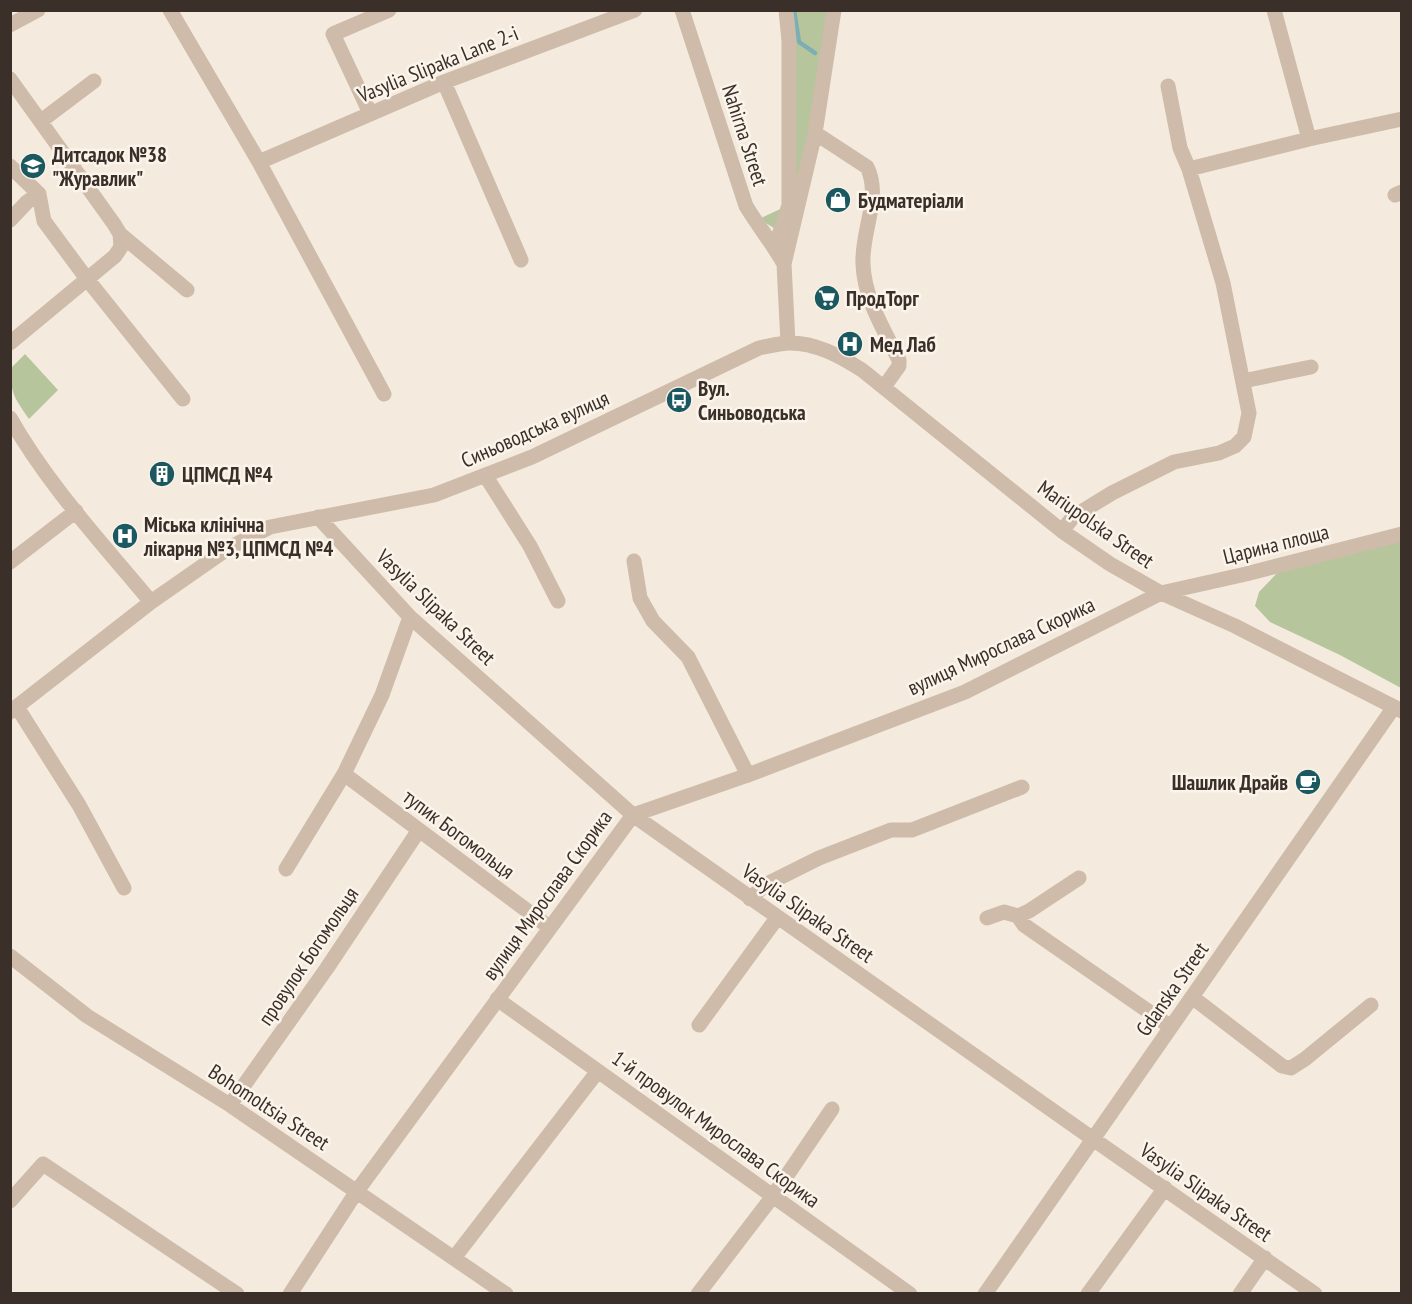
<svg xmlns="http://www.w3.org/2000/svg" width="1412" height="1304" font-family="'PT Sans Narrow',sans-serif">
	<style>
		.green { fill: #b6c59c }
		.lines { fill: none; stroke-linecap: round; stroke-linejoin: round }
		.stream { stroke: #7bafb3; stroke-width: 4.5 }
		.minor { stroke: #cebba9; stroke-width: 15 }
		.labels { text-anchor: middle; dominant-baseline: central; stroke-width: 5; stroke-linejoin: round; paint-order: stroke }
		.street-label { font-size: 21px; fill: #3a2f29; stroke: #fbf4eb }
		.poi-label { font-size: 21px; font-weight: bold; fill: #3a2f29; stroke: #fbf4eb; text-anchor: start }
	</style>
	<rect width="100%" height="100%" fill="#f4ebde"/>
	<path class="green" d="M786 11H834L815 133 782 233 759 219 789 205Z
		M25 354 58 390 29 419C15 398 10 394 11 368Z
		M1401 539V688L1340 655 1270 622 1255 606 1259 592 1280 570Z"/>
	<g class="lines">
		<path class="stream" d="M794 10 799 42 815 53"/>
		<path class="minor" d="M170 10 259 162 384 394
			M682 10 746 206C758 226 773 244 784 264
			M10 25 38 10
			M10 79 114 224 120 234 121 247 115 256 10 343
			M444 82 521 260
			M1168 86 1180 148 1189 169
			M370 113 333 34 389 10
			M41 121 94 81
			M815 133 867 167C882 197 861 232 863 264 864 298 884 330 899 360V366L884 387
			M1309 139 1402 119
			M259 162 444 82 635 10
			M10 166 39 194 44 221 87 279 183 399
			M1395 195 1402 192
			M10 220 27 202 39 194
			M120 234 187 290
			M775 247 789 205V41L786 10
			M788 343 784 264 815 133 834 10
			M1243 381 1311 367
			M10 418C48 485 102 543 151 602
			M485 475 530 546 558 601
			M318 517 410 617 633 815 1093 1139 1315 1294
			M1062 531 1073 517 1112 493 1174 462 1219 453 1235 446 1244 437 1249 413 1223 283 1189 169 1309 139 1274 10
			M634 561 640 598 653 621 688 657 748 775
			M10 562 76 511
			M17 707 79 805 124 888
			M10 712 151 602 227 549 270 527 434 495 532 457 759 348C768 346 778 344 787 343 815 342 840 356 862 370L1062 531 1110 564 1161 593 1235 626 1402 711
			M344 774 549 927
			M286 869 344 774 382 695 410 617
			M750 899 765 885 819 858 891 830H912L1022 787
			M1018 916 1024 925 1171 1027
			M987 918 1004 912 1018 916 1029 911 1079 878
			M10 956 87 1016 230 1105 506 1294
			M1192 997 1282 1066 1291 1068 1305 1059 1371 1005
			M497 999 910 1294
			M699 1025 777 918
			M230 1105 327 968 419 830
			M10 1201 43 1164 237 1294
			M454 1258 598 1071
			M290 1294 357 1191 633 815 748 775 965 692 1161 593 1246 574 1402 534
			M698 1294 773 1196 832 1109
			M985 1294 1394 707
			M1088 1294 1165 1188
			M1240 1294 1265 1258"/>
	</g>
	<defs>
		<g id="school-disc" transform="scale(1.35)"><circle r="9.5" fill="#1b585f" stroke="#fbf4eb"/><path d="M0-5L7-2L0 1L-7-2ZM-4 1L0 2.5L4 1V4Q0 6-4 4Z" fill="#fff"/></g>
		<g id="shop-disc" transform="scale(1.35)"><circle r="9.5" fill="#1b585f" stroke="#fbf4eb"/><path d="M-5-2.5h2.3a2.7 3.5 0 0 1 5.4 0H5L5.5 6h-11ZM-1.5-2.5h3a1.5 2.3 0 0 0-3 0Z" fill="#fff"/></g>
		<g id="supermarket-disc" transform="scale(1.35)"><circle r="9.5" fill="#1b585f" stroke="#fbf4eb"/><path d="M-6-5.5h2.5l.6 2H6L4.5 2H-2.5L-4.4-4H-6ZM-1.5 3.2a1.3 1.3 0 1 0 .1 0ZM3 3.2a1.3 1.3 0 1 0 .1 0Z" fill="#fff"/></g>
		<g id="hospital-disc" transform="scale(1.35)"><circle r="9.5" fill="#1b585f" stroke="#fbf4eb"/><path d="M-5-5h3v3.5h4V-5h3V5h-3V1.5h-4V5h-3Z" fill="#fff"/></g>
		<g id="bus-disc" transform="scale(1.35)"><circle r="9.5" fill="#1b585f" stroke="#fbf4eb"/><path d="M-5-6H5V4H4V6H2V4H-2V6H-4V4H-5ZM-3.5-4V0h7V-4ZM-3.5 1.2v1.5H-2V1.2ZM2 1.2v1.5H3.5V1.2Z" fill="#fff"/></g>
		<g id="building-disc" transform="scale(1.35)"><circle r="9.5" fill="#1b585f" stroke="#fbf4eb"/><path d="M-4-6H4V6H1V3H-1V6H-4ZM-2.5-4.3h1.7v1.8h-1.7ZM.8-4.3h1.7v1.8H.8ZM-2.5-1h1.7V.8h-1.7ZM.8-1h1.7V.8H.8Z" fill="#fff"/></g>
		<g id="cafe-disc" transform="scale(1.35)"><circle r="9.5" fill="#1b585f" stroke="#fbf4eb"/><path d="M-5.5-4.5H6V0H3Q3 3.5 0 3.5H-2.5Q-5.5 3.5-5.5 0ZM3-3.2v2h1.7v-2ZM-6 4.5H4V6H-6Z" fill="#fff"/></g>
	</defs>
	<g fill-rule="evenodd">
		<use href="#school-disc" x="33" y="166"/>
		<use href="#shop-disc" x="838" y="200"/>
		<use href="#supermarket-disc" x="827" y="298"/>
		<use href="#hospital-disc" x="850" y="344"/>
		<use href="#bus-disc" x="679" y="400"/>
		<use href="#building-disc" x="162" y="474"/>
		<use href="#hospital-disc" x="125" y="536"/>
		<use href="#cafe-disc" x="1308" y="782"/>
	</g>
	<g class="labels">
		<g class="street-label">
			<text transform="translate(438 64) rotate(-22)">Vasylia Slipaka Lane 2-i</text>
			<text transform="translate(745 135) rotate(72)">Nahirna Street</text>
			<text transform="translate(535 429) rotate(-24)">Синьоводська вулиця</text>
			<text transform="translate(1096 524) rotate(35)">Mariupolska Street</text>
			<text transform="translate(1276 544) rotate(-14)">Царина площа</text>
			<text transform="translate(436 607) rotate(44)">Vasylia Slipaka Street</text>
			<text transform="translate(1001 646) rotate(-25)">вулиця Мирослава Скорика</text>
			<text transform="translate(459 834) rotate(37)">тупик Богомольця</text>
			<text transform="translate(547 895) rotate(-54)">вулиця Мирослава Скорика</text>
			<text transform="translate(808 913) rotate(35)">Vasylia Slipaka Street</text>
			<text transform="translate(308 956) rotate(-56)">провулок Богомольця</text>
			<text transform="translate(1172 989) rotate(-55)">Gdanska Street</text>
			<text transform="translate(269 1107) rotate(33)">Bohomoltsia Street</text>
			<text transform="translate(716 1129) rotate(36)">1-й провулок Мирослава Скорика</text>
			<text transform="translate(1206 1192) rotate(35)">Vasylia Slipaka Street</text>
		</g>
		<g class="poi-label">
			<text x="52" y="154">Дитсадок №38<tspan x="52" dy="24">"Журавлик"</tspan></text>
			<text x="858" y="200">Будматеріали</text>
			<text x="846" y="298">ПродТорг</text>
			<text x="870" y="344">Мед Лаб</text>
			<text x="698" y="388">Вул.<tspan x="698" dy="24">Синьоводська</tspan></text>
			<text x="182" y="474">ЦПМСД №4</text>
			<text x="144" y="524">Міська клінічна<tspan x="144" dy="24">лікарня №3, ЦПМСД №4</tspan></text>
			<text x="1288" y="782" text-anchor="end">Шашлик Драйв</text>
		</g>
	</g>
	<rect width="1412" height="1304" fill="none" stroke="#3a2f29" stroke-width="24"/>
</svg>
